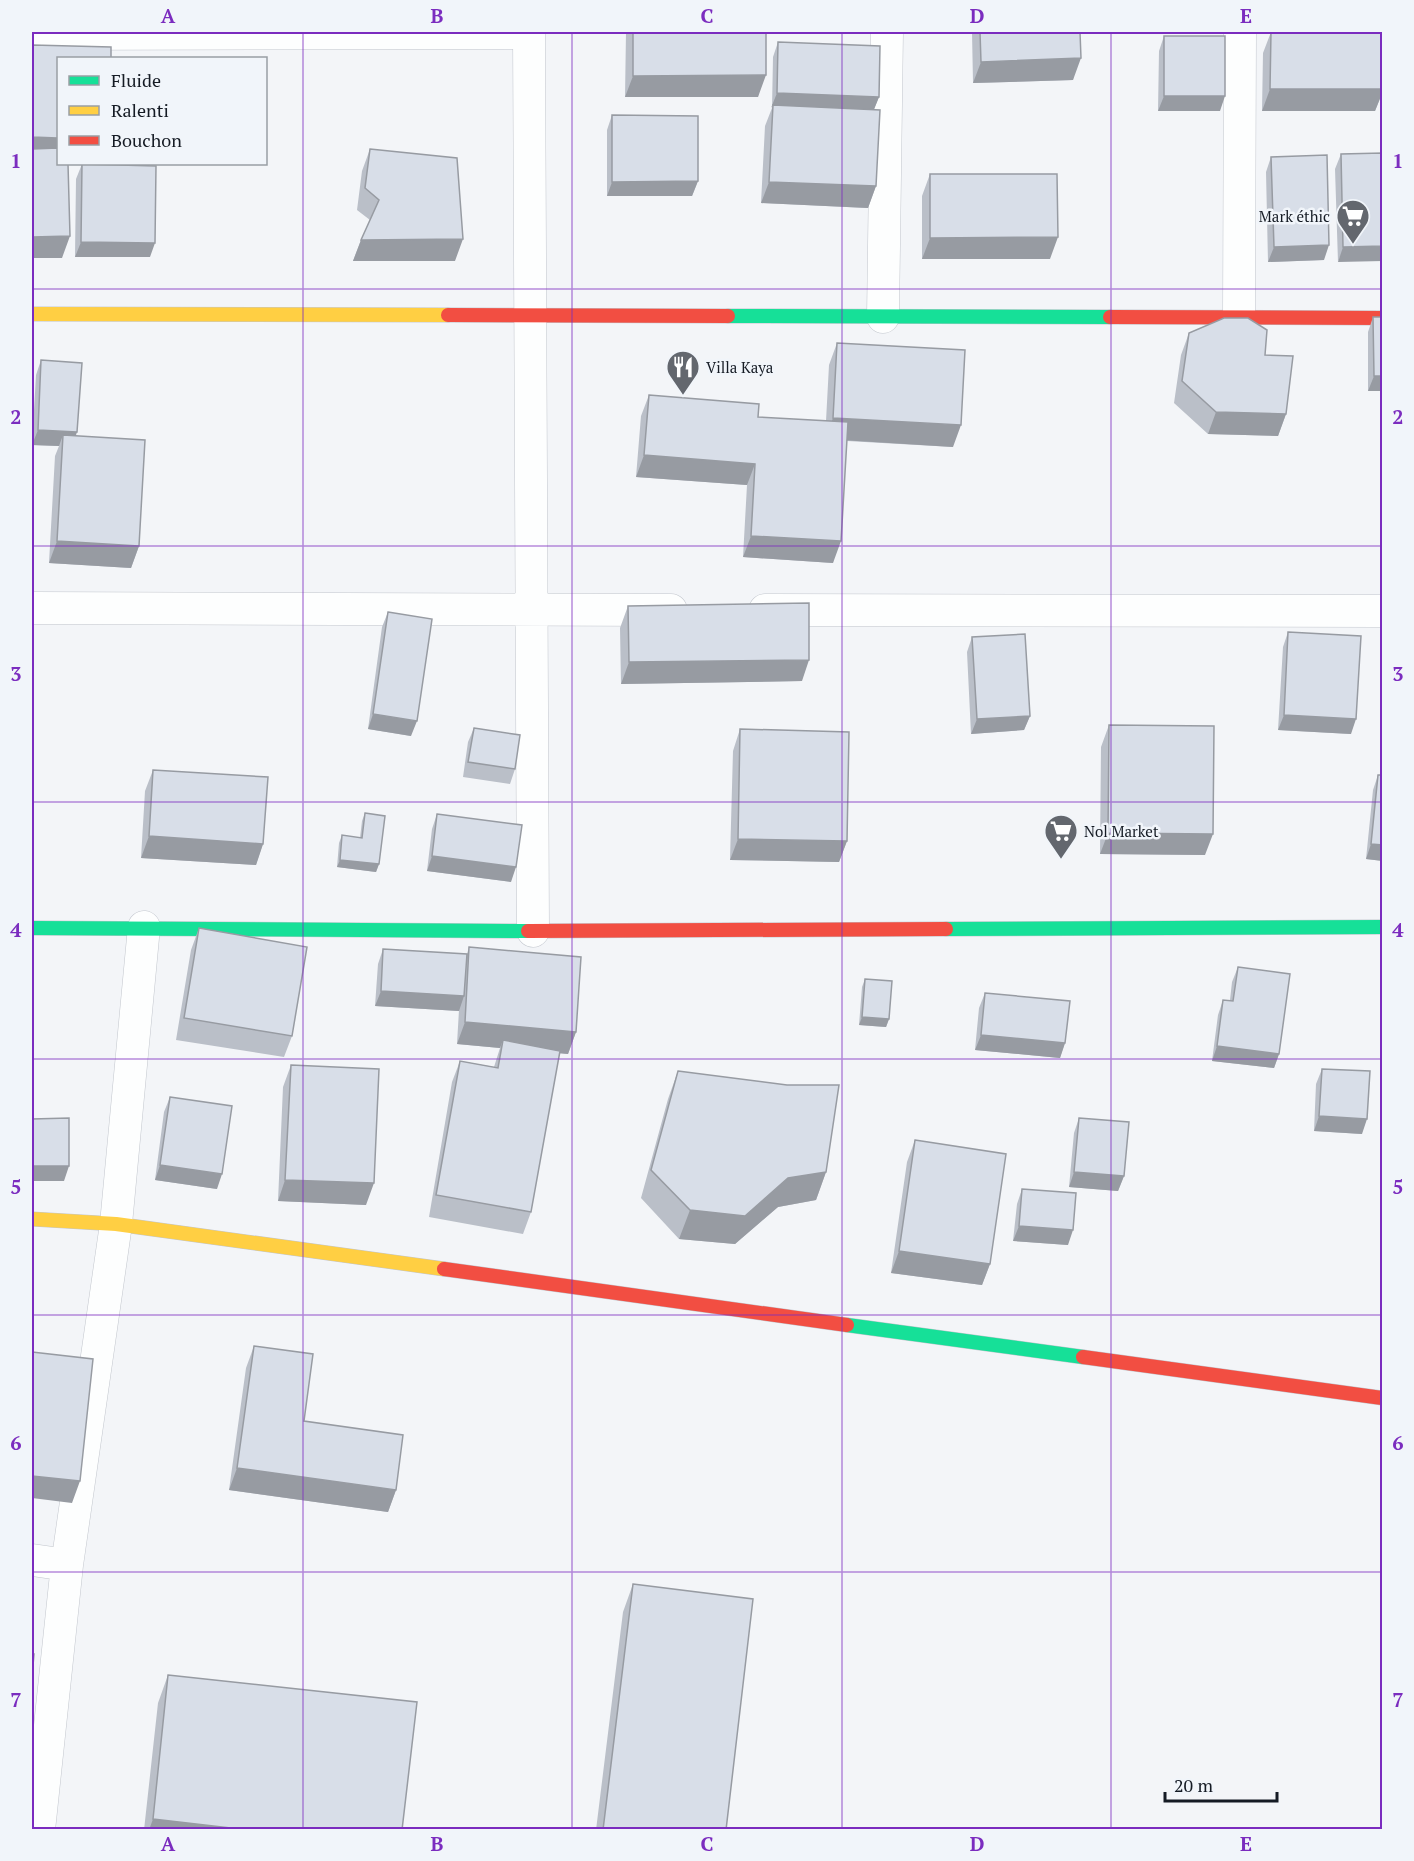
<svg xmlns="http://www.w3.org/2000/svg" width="1414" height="1861" font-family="'PT Serif',serif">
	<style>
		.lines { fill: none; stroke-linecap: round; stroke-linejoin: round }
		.street-casing { stroke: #c2c6cd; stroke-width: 33 }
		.fast-casing { stroke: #c2c6cd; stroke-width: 15 }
		.slow-casing { stroke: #c2c6cd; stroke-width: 15 }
		.jam-casing { stroke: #c2c6cd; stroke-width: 15 }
		.street { stroke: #fdfefe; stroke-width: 32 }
		.fast { stroke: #16e098; stroke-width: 14 }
		.slow { stroke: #ffcf43; stroke-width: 14 }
		.jam { stroke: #f24e42; stroke-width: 14 }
		.wall { fill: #babfc8 }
		.shaded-wall { fill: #979ba2 }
		.building { fill: #d8dee8; stroke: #979ba2; stroke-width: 1.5 }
		.grid { fill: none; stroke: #7b2cbf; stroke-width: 1.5; stroke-opacity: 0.55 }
		.labels { text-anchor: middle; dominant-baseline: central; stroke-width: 5; stroke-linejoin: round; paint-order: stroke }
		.poi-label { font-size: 15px; fill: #151b24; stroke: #f1f5fa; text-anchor: start }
		.neatline { fill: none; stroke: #7b2cbf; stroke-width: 2 }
		.grid-label { font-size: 20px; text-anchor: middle; font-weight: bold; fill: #7b2cbf }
	</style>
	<rect width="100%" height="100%" fill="#f3f5f8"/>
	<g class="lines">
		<g class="street-casing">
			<path id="street" d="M529 32 533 931
				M32 34 529 33
				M883 317 887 32
				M1239 318 1240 32
				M32 608 671 610
				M765 610 1382 611
				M32 1560 67 1565
				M39 1830 67 1565 116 1224 144 927"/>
		</g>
		<g class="fast-casing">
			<path id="fast" d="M728 316 1110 317
				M32 928 528 931
				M946 929 1382 927
				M847 1325 1083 1357"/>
		</g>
		<g class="slow-casing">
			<path id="slow" d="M32 314 448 315
				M32 1219 116 1224 444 1269"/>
		</g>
		<g class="jam-casing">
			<path id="jam" d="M448 315 728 316
				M1110 317 1382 318
				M528 931 946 929
				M444 1269 847 1325
				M1083 1357 1382 1398"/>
		</g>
		<use href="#street" class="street"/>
		<use href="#fast" class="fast"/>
		<use href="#slow" class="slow"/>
		<use href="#jam" class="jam"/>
	</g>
	<path class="wall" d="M626 32H766L758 97H625Z
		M972 32H1080L1073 80 973 83Z
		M1271 32H1383V91L1375 111H1262L1263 53Z
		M1164 36 1220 111H1158L1159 51Z
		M778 42 879 97 874 109 876 186 868 208 761 203 765 126 772 108 773 57Z
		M612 115 698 181 692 196H607V130Z
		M370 149 455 261H353L361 240 370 220 357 210 362 171Z
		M1383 153 1338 262 1335 169 1341 154Z
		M1271 157 1324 260 1268 262 1266 172Z
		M82 164 150 257H75L76 179Z
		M930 174 1050 259H922V196Z
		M1373 317H1383V391H1368V332Z
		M1189 333 1265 355 1286 414 1278 436 1208 434 1174 403 1181 355Z
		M837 343 953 447 847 441 833 563 743 557 747 485 636 477 641 416 649 395 758 417 826 421 829 365Z
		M41 360 76 435 139 546 131 568 49 563 55 456 59 446 32 445 36 375Z
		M628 606 802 681 621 684 620 628Z
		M388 612 411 736 368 729 382 627Z
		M1288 632 1351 734 1278 730 1283 647Z
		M972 637 1030 716 1024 730 971 734 967 652Z
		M1109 725 1205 855 1100 854 1101 747Z
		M474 728 515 769 510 784 463 777 468 742Z
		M740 729 847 841 839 862 730 860 733 751Z
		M153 770 263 844 256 865 141 858 145 791Z
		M1378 775 1383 861 1366 859 1373 790Z
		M365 813 379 864 376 872 337 867 339 843 342 835 360 838 362 821Z
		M437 814 511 882 427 871 432 829Z
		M199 928 292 1036 284 1057 176 1040 191 950Z
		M469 947 576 1032 568 1054 559 1053 531 1212 523 1234 429 1217 452 1082 460 1061 494 1067 500 1048 457 1044 459 1010V1011L375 1006 378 964 383 949 467 954Z
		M1238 967 1279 1054 1274 1068 1212 1061 1218 1015 1223 1000H1230L1232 982Z
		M865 979 889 1019 886 1027 859 1025 862 987Z
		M985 993 1065 1043 1060 1058 975 1050 979 1008Z
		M291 1065 366 1205 278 1201 283 1087Z
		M1322 1069 1362 1134 1314 1131 1316 1084Z
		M678 1071 826 1172 816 1200 778 1207 735 1244 679 1239 641 1198 668 1099Z
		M170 1097 217 1189 155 1180 164 1112Z
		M1079 1118 1124 1176 1118 1191 1069 1187 1074 1133Z
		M915 1140 990 1264 982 1285 891 1273 907 1162Z
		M1022 1189 1068 1245 1013 1241 1017 1204Z
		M254 1346 304 1421 396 1490 388 1512 229 1490 246 1368Z
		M633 1584 726 1830H596L623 1612Z
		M168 1675 402 1830H144L158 1703Z"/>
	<path class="shaded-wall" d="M1081 58 1073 80 973 83 981 62Z
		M766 75 758 97H625L633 76Z
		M1270 89H1383V91L1375 111H1262Z
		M777 93 879 97 873 112 773 105 771 108Z
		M1164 96H1225L1220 111H1158Z
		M32 137 58 138V160L32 159Z
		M698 181 692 196H607L612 182Z
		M769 182 876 186 868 208 761 203Z
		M70 236 62 258H32V237Z
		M1058 237 1050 259H922L930 238Z
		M463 239 455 261H353L361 240Z
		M81 242 155 243 150 257H75Z
		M1329 245 1324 260 1268 262 1274 247Z
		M1383 246V261L1338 262 1343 247Z
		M1374 376H1383V391H1368Z
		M1216 412 1286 414 1278 436 1208 434Z
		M833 418 961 425 953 447 825 439Z
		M38 430 77 432 72 447 63 435 59 446 32 445Z
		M644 455 755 464 747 485 636 477Z
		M751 536 841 541 833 563 743 557Z
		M57 541 139 546 131 568 49 563Z
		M809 660 802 681 621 684 629 662Z
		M373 714 417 721 411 736 368 729Z
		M1284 715 1356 719 1351 734 1278 730Z
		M1030 716 1024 730 971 734 977 719Z
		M1108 833 1213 834 1205 855 1100 854Z
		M149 836 263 844 256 865 141 858Z
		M738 839 847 841 839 862 730 860Z
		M1371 844 1383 845V861L1366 859Z
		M432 856 516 867 511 882 427 871Z
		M340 860 379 864 376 872 337 867Z
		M381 991 464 996 459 1011 375 1006Z
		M862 1017 889 1019 886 1027 859 1025Z
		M465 1022 576 1032 568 1054 501 1048 503 1040 500 1048 457 1044Z
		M981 1035 1065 1043 1060 1058 975 1050Z
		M1217 1046 1279 1054 1274 1068 1212 1061Z
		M1319 1116 1367 1119 1362 1134 1314 1131Z
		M160 1165 222 1174 217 1189 155 1180Z
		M32 1166H69L64 1181H32Z
		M826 1172 816 1200 778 1207 735 1244 679 1239 690 1210 788 1178Z
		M1074 1172 1124 1176 1118 1191 1069 1187Z
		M285 1180 374 1183 366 1205 278 1201Z
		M1019 1226 1073 1230 1068 1245 1013 1241Z
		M899 1251 990 1264 982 1285 891 1273Z
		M237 1468 396 1490 388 1512 229 1490Z
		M32 1476 80 1481 72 1503 32 1498Z
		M153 1819 248 1830H149Z"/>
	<path class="building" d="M633 32H766V75L633 76Z
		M980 32H1080L1081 58 981 62Z
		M1271 32H1383V89H1270Z
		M1164 36H1225V96H1164Z
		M778 42 880 46 879 97 777 93Z
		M32 45 111 47V58H58V138L32 137Z
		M773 105 880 110 876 186 769 182Z
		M612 115 698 116V181L612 182Z
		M58 148V164H68L70 236 32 237V149Z
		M370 149 457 158 463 239 361 240 379 200 365 188Z
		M1383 153V246L1343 247 1341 154Z
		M1327 155 1329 245 1274 247 1271 157Z
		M82 164 156 166 155 243 81 242Z
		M930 174H1057L1058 237 930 238Z
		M1373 317H1383V376H1374Z
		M1224 318H1248L1267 330 1265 355 1293 356 1286 414 1216 412 1182 381 1189 333Z
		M837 343 965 350 961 425 833 418Z
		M41 360 82 363 77 432 38 430Z
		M649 395 759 404 758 417 848 422 841 541 751 536 755 464 644 455Z
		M63 435 145 440 139 546 57 541Z
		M809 603V660L629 662 628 606Z
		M388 612 432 619 417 721 373 714Z
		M1288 632 1361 636 1356 719 1284 715Z
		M1025 634 1030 716 977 719 972 637Z
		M1109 725 1214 726 1213 834 1108 833Z
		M474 728 520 735 515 769 468 762Z
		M740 729 849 732 847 841 738 839Z
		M153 770 268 777 263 844 149 836Z
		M1378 775H1383V845L1371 844Z
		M365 813 385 816 379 864 340 860 342 835 362 838Z
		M437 814 522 825 516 867 432 856Z
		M199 928 307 947 292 1036 184 1018Z
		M469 947 581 957 576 1032 465 1022Z
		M383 949 467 954 464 996 381 991Z
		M1238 967 1290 974 1279 1054 1217 1046 1223 1000 1233 1001Z
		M865 979 892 981 889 1019 862 1017Z
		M985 993 1070 1001 1065 1043 981 1035Z
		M503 1040 560 1051 531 1212 436 1195 460 1061 498 1068Z
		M291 1065 379 1069 374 1183 285 1180Z
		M1322 1069 1370 1071 1367 1119 1319 1116Z
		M678 1071 787 1085H839L826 1172 788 1178 745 1216 690 1210 651 1170Z
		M170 1097 232 1106 222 1174 160 1165Z
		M69 1118V1166H32V1119Z
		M1079 1118 1129 1122 1124 1176 1074 1172Z
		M915 1140 1006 1154 990 1264 899 1251Z
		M1022 1189 1076 1193 1073 1230 1019 1226Z
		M254 1346 313 1354 304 1421 403 1435 396 1490 237 1468Z
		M32 1352 93 1359 80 1481 32 1476Z
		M633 1584 753 1599 726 1830H603Z
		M32 1654H34L32 1677Z
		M168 1675 417 1702 402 1830H248L153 1819Z"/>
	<path class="grid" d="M303 32V1830M572 32V1830M842 32V1830M1111 32V1830M32 289H1382M32 546H1382M32 802H1382M32 1059H1382M32 1315H1382M32 1572H1382"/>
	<defs>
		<g id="supermarket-pin" transform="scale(1.725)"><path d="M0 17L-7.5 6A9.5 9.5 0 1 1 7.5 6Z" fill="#63676e" stroke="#f1f5fa"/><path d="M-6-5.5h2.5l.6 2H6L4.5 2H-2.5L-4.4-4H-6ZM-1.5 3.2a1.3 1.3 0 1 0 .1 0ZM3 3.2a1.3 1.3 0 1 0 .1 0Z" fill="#fff"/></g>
		<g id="restaurant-pin" transform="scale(1.725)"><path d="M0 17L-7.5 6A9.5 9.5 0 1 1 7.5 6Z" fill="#63676e" stroke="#f1f5fa"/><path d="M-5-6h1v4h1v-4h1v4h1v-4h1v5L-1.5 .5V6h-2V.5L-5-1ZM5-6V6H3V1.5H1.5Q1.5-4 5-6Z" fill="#fff"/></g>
	</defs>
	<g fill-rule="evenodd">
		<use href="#supermarket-pin" x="1353" y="216"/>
		<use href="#restaurant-pin" x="683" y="367"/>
		<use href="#supermarket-pin" x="1061" y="831"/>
	</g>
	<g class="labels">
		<g class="poi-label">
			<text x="1330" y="216" text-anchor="end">Mark éthic</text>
			<text x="706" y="367">Villa Kaya</text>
			<text x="1084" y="831">Nol Market</text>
		</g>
	</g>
	<rect width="1414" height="1861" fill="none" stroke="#f1f5fa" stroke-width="66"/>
	<rect x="57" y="57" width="210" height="108" fill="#f1f5fa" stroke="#999ea4" stroke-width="1.5"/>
	<rect x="69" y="76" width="30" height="9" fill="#16e098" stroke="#999ea4" stroke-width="1.5"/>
	<text x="111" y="87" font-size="18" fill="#151b24">Fluide</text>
	<rect x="69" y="106" width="30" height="9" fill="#ffcf43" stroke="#999ea4" stroke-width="1.5"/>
	<text x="111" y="117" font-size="18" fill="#151b24">Ralenti</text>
	<rect x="69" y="136" width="30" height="9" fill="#f24e42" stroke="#999ea4" stroke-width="1.5"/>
	<text x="111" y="147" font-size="18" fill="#151b24">Bouchon</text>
	<path d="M1165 1792v9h112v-9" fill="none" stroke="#151b24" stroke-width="3"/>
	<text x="1174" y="1792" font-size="18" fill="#151b24" stroke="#f1f5fa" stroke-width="4.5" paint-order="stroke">20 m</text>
	<rect x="33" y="33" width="1348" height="1795" class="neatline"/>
	<g class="grid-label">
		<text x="168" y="23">A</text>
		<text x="437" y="23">B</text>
		<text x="707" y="23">C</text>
		<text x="977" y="23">D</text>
		<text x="1246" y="23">E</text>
		<text x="16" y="168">1</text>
		<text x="1398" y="168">1</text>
		<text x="16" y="424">2</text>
		<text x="1398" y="424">2</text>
		<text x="16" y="681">3</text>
		<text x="1398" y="681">3</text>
		<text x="16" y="937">4</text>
		<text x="1398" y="937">4</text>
		<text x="16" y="1194">5</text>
		<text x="1398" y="1194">5</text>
		<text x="16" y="1450">6</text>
		<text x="1398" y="1450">6</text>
		<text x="16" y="1707">7</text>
		<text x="1398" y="1707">7</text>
		<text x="168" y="1851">A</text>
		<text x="437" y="1851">B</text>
		<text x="707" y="1851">C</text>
		<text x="977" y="1851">D</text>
		<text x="1246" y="1851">E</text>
	</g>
</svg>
